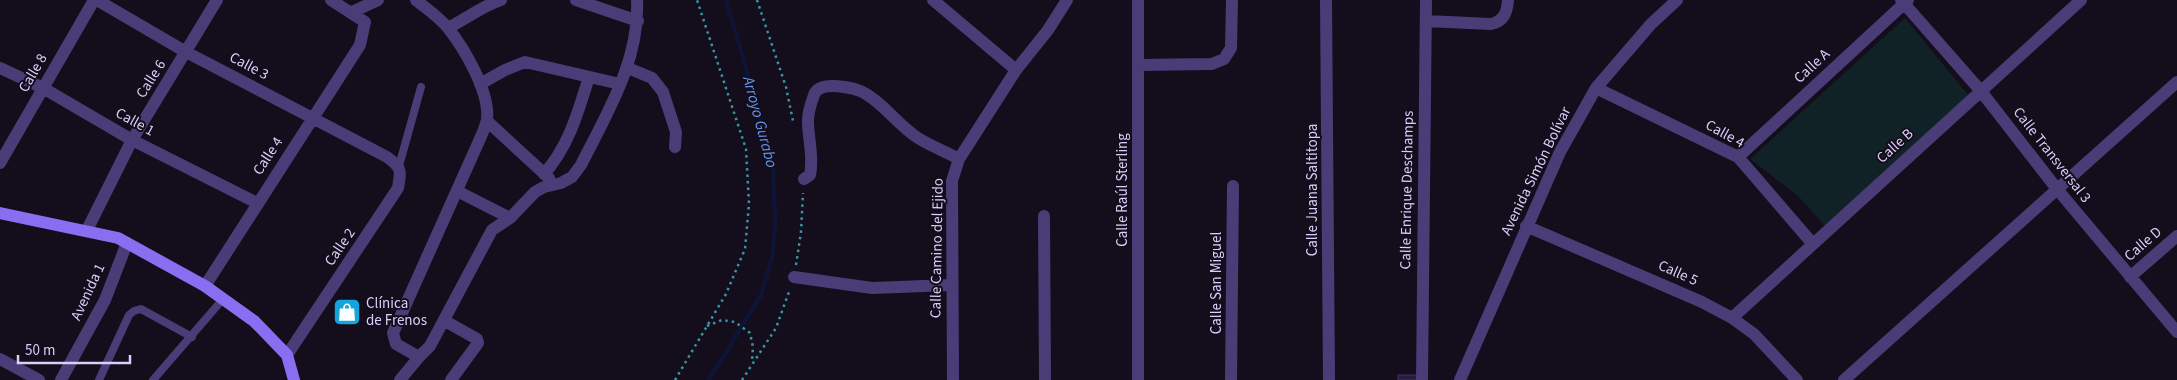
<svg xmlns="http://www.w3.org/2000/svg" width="2177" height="380" font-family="'Source Sans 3',sans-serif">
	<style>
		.green { fill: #112226 }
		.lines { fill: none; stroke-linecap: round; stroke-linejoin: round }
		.stream { stroke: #0d1436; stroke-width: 4.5 }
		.building { fill: #281b3b; stroke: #443065 }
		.path { stroke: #3896a3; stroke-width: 2.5; stroke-dasharray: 2.5 4; stroke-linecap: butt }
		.service { stroke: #4a3d77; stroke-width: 8 }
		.minor { stroke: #4a3d77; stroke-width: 12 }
		.secondary { stroke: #8a6ef1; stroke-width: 12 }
		.labels { text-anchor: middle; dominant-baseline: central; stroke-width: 4; stroke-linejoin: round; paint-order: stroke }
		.street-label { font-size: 15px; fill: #dbcefa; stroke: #130d1c }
		.poi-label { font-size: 15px; fill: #dbcefa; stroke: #130d1c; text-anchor: start }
		.water-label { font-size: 16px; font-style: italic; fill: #6696f0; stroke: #130d1c }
	</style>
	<rect width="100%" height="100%" fill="#130d1c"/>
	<path class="green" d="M1905 18 1969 96 1825 226 1797 195 1750 159Z"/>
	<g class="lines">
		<path class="stream" d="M709 380 761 295 773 254 775 221 773 160 726 0"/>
	</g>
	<path class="building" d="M1398 375H1417V380H1398Z"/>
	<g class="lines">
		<path class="path" d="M757 0 786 87 793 121
			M796 265 801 232 803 193
			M707 326 722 320 735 322 750 333 753 347 752 361
			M675 380 726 294 745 249 749 204 746 149 697 0
			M742 380 776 328 790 289"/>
		<path class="service" d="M399 166 421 87
			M99 380 129 315 134 311 141 309 192 337
			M153 380 223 299"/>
		<path class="minor" d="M97 0 186 52 387 157C402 168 401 170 398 188L287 355
			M416 0C427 9 439 17 448 28 464 48 490 92 487 119 486 126 482 134 479 141L393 333 396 344 419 357 430 346 492 230 510 218 535 192 544 187 561 183 572 177 581 165C607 113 640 60 637 0
			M576 0 638 21
			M933 0 1016 70
			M1326 0 1329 380
			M1901 0 1980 90 2057 189 2177 332
			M352 12 378 0
			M1426 21 1491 24C1504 21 1507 13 1508 0
			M448 28C466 19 482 6 501 0
			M1138 65 1212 64 1224 59 1231 48 1232 0
			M0 68 43 88 132 140 257 203
			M628 68 652 78 663 92 676 132 675 147
			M480 84 505 70 525 62 620 84
			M1596 88 1738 157 1812 243
			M487 121 549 178
			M1738 157 1908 0
			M0 163 94 0
			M544 174C569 146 578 112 589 77
			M804 179 810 175C814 157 808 139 808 121 808 114 811 103 814 95 819 80 855 87 866 94 885 105 899 126 918 138 931 146 946 152 959 159
			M457 191 510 218
			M1044 216 1045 380
			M1526 226 1702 302 1732 318 1754 334 1797 380
			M87 230 132 140 217 0
			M794 277 872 288 951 285
			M2130 277 2177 236
			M205 286 360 45 365 22 331 0
			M1732 318 2081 0
			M445 321 477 339 478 343 451 380
			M0 359 39 380
			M61 380 105 300 127 243
			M400 380 419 357
			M953 380 952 181 959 159 1016 70 1048 30 1067 0
			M1138 380V0
			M1231 380 1233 186
			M1422 380 1426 0
			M1460 380 1560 152 1596 88 1651 24 1677 0
			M1844 380 2177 82"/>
		<path class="secondary" d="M0 213 118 238 205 286 254 321 287 355 294 380"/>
	</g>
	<defs>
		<g id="shop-square" transform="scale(1.4375)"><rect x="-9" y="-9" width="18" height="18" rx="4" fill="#16a4de" stroke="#130d1c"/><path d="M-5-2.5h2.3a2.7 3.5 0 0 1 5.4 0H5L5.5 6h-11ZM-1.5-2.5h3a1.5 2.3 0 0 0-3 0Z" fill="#fff"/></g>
	</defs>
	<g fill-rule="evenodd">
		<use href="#shop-square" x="347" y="312"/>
	</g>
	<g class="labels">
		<g class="street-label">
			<text transform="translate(249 66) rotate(28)">Calle 3</text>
			<text transform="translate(1812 66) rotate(-43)">Calle A</text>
			<text transform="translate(33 73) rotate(-60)">Calle 8</text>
			<text transform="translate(151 79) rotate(-58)">Calle 6</text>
			<text transform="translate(135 122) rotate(29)">Calle 1</text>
			<text transform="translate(1725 134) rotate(29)">Calle 4</text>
			<text transform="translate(1895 146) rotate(-42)">Calle B</text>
			<text transform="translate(2052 155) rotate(52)">Calle Transversal 3</text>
			<text transform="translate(268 156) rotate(-57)">Calle 4</text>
			<text transform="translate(1536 171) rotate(-64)">Avenida Simón Bolívar</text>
			<text transform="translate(1122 190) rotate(-90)">Calle Raúl Sterling</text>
			<text transform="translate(1312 190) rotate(-90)">Calle Juana Saltitopa</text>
			<text transform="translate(1407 190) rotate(-89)">Calle Enrique Deschamps</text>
			<text transform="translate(2143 244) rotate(-41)">Calle D</text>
			<text transform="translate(340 247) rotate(-56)">Calle 2</text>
			<text transform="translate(937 248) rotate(-89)">Calle Camino del Ejido</text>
			<text transform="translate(1678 273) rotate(24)">Calle 5</text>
			<text transform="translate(1216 283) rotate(-90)">Calle San Miguel</text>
			<text transform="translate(88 292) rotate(-65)">Avenida 1</text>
		</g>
		<g class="poi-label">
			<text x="366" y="303">Clínica<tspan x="366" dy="17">de Frenos</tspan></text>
		</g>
		<g class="water-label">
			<text transform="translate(760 122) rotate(75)">Arroyo Gurabo</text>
		</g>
	</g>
	<path d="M18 355v8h112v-8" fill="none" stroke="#dbcefa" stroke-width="2.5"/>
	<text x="25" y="355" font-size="15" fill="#dbcefa" stroke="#130d1c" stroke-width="4" paint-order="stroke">50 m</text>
</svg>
